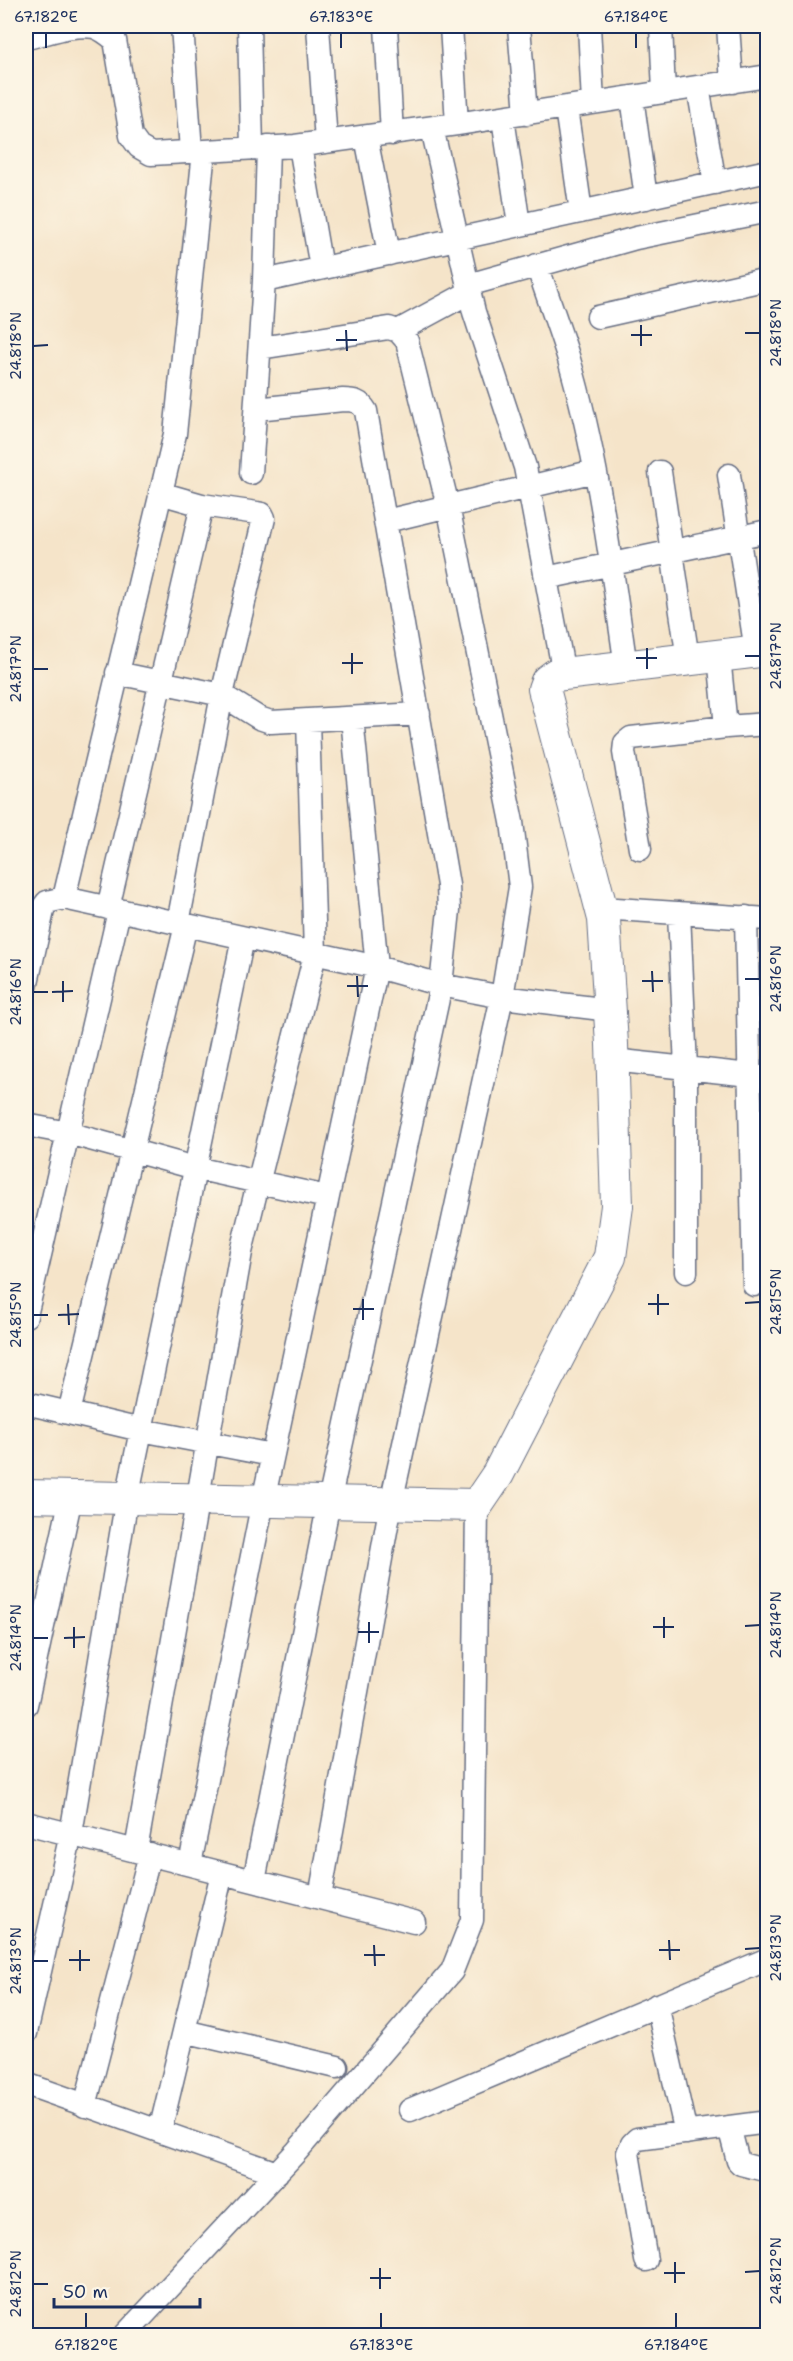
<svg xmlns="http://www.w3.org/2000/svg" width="793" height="2361" font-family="'Shantell Sans',sans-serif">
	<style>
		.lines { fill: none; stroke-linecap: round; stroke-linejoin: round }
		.street-casing { stroke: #676e83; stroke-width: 25 }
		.secondary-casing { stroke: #676e83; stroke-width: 34 }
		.street { stroke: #fff; stroke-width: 22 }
		.secondary { stroke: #fff; stroke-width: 32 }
		.ticks { fill: none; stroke: #1b2f5e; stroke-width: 2 }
		.neatline { fill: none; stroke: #1b2f5e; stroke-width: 2 }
		.ticks-label { font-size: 15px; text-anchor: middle; fill: #1b2f5e }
	</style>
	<rect width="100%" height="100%" fill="#fcf5e5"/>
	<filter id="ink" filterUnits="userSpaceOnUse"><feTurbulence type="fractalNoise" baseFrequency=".0167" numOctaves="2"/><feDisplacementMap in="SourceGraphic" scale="12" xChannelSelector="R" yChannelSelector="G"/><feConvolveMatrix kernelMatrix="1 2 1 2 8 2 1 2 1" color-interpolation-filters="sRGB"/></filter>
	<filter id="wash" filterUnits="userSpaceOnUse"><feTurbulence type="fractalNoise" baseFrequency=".008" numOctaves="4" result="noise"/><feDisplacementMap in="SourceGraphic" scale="24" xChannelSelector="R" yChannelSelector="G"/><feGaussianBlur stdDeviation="1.35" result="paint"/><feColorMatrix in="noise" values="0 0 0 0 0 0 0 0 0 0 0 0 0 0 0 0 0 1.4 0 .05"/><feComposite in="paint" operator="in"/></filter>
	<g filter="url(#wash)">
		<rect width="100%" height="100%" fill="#f5e4c9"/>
	</g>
	<g filter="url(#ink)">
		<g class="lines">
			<g class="street-casing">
				<path id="street" d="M182 26 191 151
					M249 26 252 148
					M318 26 326 142
					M386 26 392 134
					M451 26 457 124
					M519 26 526 114
					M589 26 593 103
					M661 26 664 92
					M728 26 732 82
					M26 38C46 34 73 23 94 27 102 29 109 35 115 40L131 136 139 147 151 154 295 146 457 124 768 76
					M698 87 715 183
					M632 97 646 198
					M566 108 581 212
					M503 118 519 225
					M432 128 474 312 525 467 564 674
					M366 137 389 254
					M300 146 321 268
					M537 265C547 295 558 325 568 356 598 457 611 563 626 667
					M264 281 768 171
					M468 285 636 238 768 211
					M598 317 768 279
					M398 331 470 292
					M260 348 389 328 398 331 407 341 448 506 512 822 520 887 502 997 391 1503 320 1897
					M660 472 688 659
					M251 473 264 281 268 147
					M729 475 756 651
					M160 493 202 505 257 513 262 514 264 518 222 695 178 923
					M386 521 595 471
					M546 578 768 531
					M117 673 222 695 259 718 271 722 419 714
					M726 727 768 724
					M640 849 624 752 625 743 631 738 726 727 719 656
					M64 898 175 434 204 151
					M108 908 202 505
					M601 908 768 919
					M679 913 686 1068V1272
					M746 917 754 1285
					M26 987 44 906 47 902 64 898 377 967 441 985 502 997 610 1010
					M613 1060 768 1077
					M26 1125 68 1133 195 1168 327 1197
					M26 1316 119 911
					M26 1403 141 1430 272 1455
					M69 1413 186 925
					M26 1705 71 1497
					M26 1823 414 1922
					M136 1850 241 1252 315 954 308 720
					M190 1864 263 1501 377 967 352 718
					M254 1881 329 1502 441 985 449 910 448 885 366 411C360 401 354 400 343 400L256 409
					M657 2005 686 2133
					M184 2031 337 2067
					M26 2033 71 1834 127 1498 243 938
					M26 2084 277 2173
					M85 2106 150 1854
					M410 2110 768 1959
					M729 2127 738 2161 741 2164 768 2171
					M160 2131 222 1873
					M646 2260 628 2153 632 2144 637 2139 768 2122
					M124 2336 297 2151 452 1971 472 1920 477 1505"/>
			</g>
			<g class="secondary-casing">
				<path id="secondary" d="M26 1496 477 1505 498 1474 610 1257 617 1206 612 1044 604 919 544 689 547 681 555 675 768 650"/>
			</g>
			<use href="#street" class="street"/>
			<use href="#secondary" class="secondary"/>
		</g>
	</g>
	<path class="ticks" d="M46 33V48M341 33V48M636 33V48M641 325V346M346 330 347 351M745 333H760M631 335H652M336 340H357M33 346 48 345M647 648V669M352 653V674M745 656H760M636 658H657M342 663H363M33 669H48M652 971 653 992M357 976 358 997M745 979H760M63 981V1002M642 981H663M347 986H368M33 992H48M52 992 73 991M658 1294V1315M363 1299V1320M745 1303 760 1302M68 1304 69 1325M648 1304H669M353 1309H374M33 1315H48M58 1315 79 1314M664 1617V1638M369 1622V1643M745 1626 760 1625M74 1627V1648M653 1627H674M358 1632H379M33 1638H48M64 1638 85 1637M669 1940 670 1960M374 1945 375 1966M745 1949 760 1948M80 1950V1971M659 1950H680M364 1955H385M69 1960H90M33 1961H48M675 2262V2283M380 2268V2289M745 2272 760 2271M664 2273H685M370 2278H391M33 2284H48M86 2313V2328M381 2313V2328M676 2313V2328"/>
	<rect width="793" height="2361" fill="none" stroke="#fcf5e5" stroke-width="66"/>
	<path d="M54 2298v9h146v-9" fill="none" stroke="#1b2f5e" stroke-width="3"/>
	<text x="63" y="2298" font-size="18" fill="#1b2f5e" stroke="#fcf5e5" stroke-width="4.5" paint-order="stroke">50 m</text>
	<rect x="33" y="33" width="727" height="2295" class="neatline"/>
	<g class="ticks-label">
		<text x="46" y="22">67.182°E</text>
		<text x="341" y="22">67.183°E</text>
		<text x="636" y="22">67.184°E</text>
		<text transform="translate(776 333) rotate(-90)" y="5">24.818°N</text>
		<text transform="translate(16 346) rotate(-90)" y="5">24.818°N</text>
		<text transform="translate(776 656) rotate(-90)" y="5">24.817°N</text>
		<text transform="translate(16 669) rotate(-90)" y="5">24.817°N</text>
		<text transform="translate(776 979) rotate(-90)" y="5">24.816°N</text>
		<text transform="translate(16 992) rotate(-90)" y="5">24.816°N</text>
		<text transform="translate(776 1302) rotate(-90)" y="5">24.815°N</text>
		<text transform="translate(16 1315) rotate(-90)" y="5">24.815°N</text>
		<text transform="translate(776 1625) rotate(-90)" y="5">24.814°N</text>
		<text transform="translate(16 1638) rotate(-90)" y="5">24.814°N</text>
		<text transform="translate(776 1948) rotate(-90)" y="5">24.813°N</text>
		<text transform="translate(16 1961) rotate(-90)" y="5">24.813°N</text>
		<text transform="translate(776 2271) rotate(-90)" y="5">24.812°N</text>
		<text transform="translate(16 2284) rotate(-90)" y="5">24.812°N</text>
		<text x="86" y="2350">67.182°E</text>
		<text x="381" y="2350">67.183°E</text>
		<text x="676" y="2350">67.184°E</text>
	</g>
</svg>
